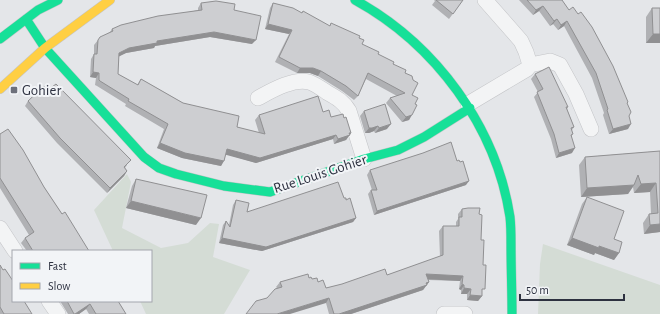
<svg xmlns="http://www.w3.org/2000/svg" width="660" height="314" font-family="'Alegreya Sans',sans-serif">
	<style>
		.green { fill: #d4dcd5 }
		.lines { fill: none; stroke-linecap: round; stroke-linejoin: round }
		.street-casing { stroke: #c3c4c7; stroke-width: 16 }
		.fast-casing { stroke: #c3c4c7; stroke-width: 10 }
		.slow-casing { stroke: #c3c4c7; stroke-width: 10 }
		.street { stroke: #f3f4f5; stroke-width: 15 }
		.fast { stroke: #16e098; stroke-width: 9 }
		.slow { stroke: #ffcf43; stroke-width: 9 }
		.wall { fill: #b0b1b4 }
		.shaded-wall { fill: #909092 }
		.building { fill: #cdced1; stroke: #909092 }
		.poi-dot { fill: #6d707b; stroke: #f2f4f7; stroke-width: 1.5 }
		.labels { text-anchor: middle; dominant-baseline: central; stroke-width: 4; stroke-linejoin: round; paint-order: stroke }
		.poi-label { font-size: 15px; fill: #2d3140; stroke: #f2f4f7; text-anchor: start }
		.street-label { font-size: 15px; fill: #2d3140; stroke: #f2f4f7 }
	</style>
	<rect width="100%" height="100%" fill="#e4e6e9"/>
	<path class="green" d="M127 174 131 182 122 228 161 248 188 243 210 223 219 224 213 257 250 270 224 314H146L140 301H151V251H113L94 210Z
		M543 244 660 285V314H538L540 264Z"/>
	<g class="lines">
		<g class="street-casing">
			<path id="street" d="M530 65 550 61 560 65 576 94 591 129
				M258 98C271 91 293 78 309 82 315 84 322 89 328 93 337 98 344 102 349 111L364 159
				M468 104 527 69 530 65 526 52 521 41 485 0
				M0 228 15 251
				M49 301 58 314
				M444 314H465"/>
		</g>
		<g class="fast-casing">
			<path id="fast" d="M355 0C435 44 496 126 510 217 511 226 511 235 511 244 511 268 512 291 512 314
				M26 19 45 48 144 157 159 168 176 174 224 186 270 192 364 159 398 150 424 137 470 108
				M0 39 38 10 58 0"/>
		</g>
		<g class="slow-casing">
			<path id="slow" d="M0 89 45 48 110 0"/>
		</g>
		<use href="#street" class="street"/>
		<use href="#fast" class="fast"/>
		<use href="#slow" class="slow"/>
	</g>
	<path class="wall" d="M434 0H463L449 19 432 5 435 1Z
		M519 0H562L628 102 627 104 629 116 628 129 609 134 603 115 604 113 592 78 564 26 558 30 553 24 550 26 539 11 533 15Z
		M201 3 234 10 252 44 210 37 155 46 154 48 126 53 119 56 118 74 137 85 141 79 183 103 237 127 259 133 255 120 259 115 323 112 331 117 344 118 351 133 346 140 334 144 333 139 256 163 226 154 221 166 182 158 157 148 164 129 125 106 126 104 97 86 95 85 96 78 90 77 91 59 94 54V45L98 40 110 32 112 29 198 10V8Z
		M273 3 302 13 329 26 359 38 362 44 393 64 405 73 412 95 415 104 409 120 402 122 386 103 390 98 397 96 366 79 358 96 354 100 342 91 318 76 310 73H297L275 62 289 34 265 29 270 8Z
		M652 8H660V43H646V17Z
		M535 74 568 107 567 109 574 127 572 130V153L556 158 551 139 534 97 538 92 531 79Z
		M48 90 127 165 125 168 127 171 124 176 107 193 57 143 25 106 28 101Z
		M364 111 387 129 375 133 374 131 369 133H365L360 116Z
		M0 134 44 187 62 214 89 251H27L21 243 25 238 29 235 0 188Z
		M660 151V232L644 234 643 223 649 214H651L650 192 634 193 633 187 628 194 581 197 579 165 585 157Z
		M457 161 466 185 374 215 368 194 371 190H372L367 175 370 170Z
		M136 179 196 225 126 208 132 186Z
		M587 197 614 239 619 253 614 260 595 253 594 255 567 245 582 204Z
		M344 198 356 218 353 222 262 251 219 243 223 225 226 221 229 225 233 205 236 200 247 212Z
		M462 209 479 214 481 240 482 293V296L478 301 467 300V294H461V290L459 289 460 281 428 280 429 282 423 290 351 314H329L326 303 267 298 277 288 276 287 280 282 309 278 318 282 326 288 387 275 440 257 439 231 443 226H456V222L458 219V214Z
		M0 265 13 301 32 314H0Z
		M60 301H118L126 314H89L86 309 79 314H68Z"/>
	<path class="shaded-wall" d="M543 6 539 11 533 15 536 10Z
		M557 19 553 24 550 26 554 21Z
		M567 21 564 26 558 30 561 25Z
		M268 24 292 30 289 34 265 29Z
		M214 32 256 40 252 44 210 37 155 46 154 48 126 53 116 58 119 53 129 48 157 41Z
		M653 34H660V43H646Z
		M300 68H313L321 71 318 76 310 73H297Z
		M93 72 99 73 96 78 90 77Z
		M412 115 409 120 402 122 406 117Z
		M391 124 387 129 375 133 379 128Z
		M631 124 628 129 609 134 613 129Z
		M378 126 374 131 369 133H365L369 128Z
		M349 133H351L346 140 334 144 338 139Z
		M336 135 333 139 256 163 223 154 227 149Z
		M160 143 224 161 221 166 182 158 157 148Z
		M575 148 572 153 556 158 559 153Z
		M127 171 124 176 107 193 110 188Z
		M469 181 466 185 374 215 377 211Z
		M656 183 650 192 634 193 641 184Z
		M634 185 628 194 581 197 587 188Z
		M131 201 201 218 196 225 126 208Z
		M356 218 353 222 262 251 219 243 222 238Z
		M660 224V232L644 234 650 225Z
		M572 238 599 246 619 253 614 260 595 253 594 255 567 245Z
		M426 274 463 276 460 281 423 279Z
		M429 282 423 290 351 314H339Z
		M462 284 464 285 461 290 459 289Z
		M464 288 471 289 467 294H461Z
		M470 295 482 296 478 301 467 300Z
		M329 298 326 303 290 314H277Z
		M90 304 86 309 79 314H75Z"/>
	<path class="building" d="M436 0H463L453 14Z
		M527 0H562L569 10 573 7 578 14 581 12 592 27 613 66 628 102 627 103 631 112 629 116 631 124 613 129 607 110 608 109 596 73 567 21 561 25 557 19 554 21 543 6 536 10Z
		M216 1 235 4 234 10 261 16 256 40 214 32 157 41V43L129 48 119 53 118 74 138 85 141 79 183 103 239 116 237 127 265 134 259 115 318 96 323 112 329 110 331 117 343 114 344 118 346 117 351 133H349L350 135 338 139 336 135 260 158 227 149 224 161 185 153 160 143 168 124 128 101 129 99 100 81 99 80V73L93 72 94 54H97L98 40 100 37 113 31 112 29 121 25 158 16 202 10 201 3Z
		M273 3 293 8 302 13 303 11 330 26 331 23 360 36 359 38 364 40 362 44 379 52 378 54 394 62 393 64 406 70 405 73 412 76 413 80 418 83 412 95 418 98 415 104 417 105 412 115 406 117 390 98 405 93 368 73 358 96 346 86 321 71 313 68H300L279 57 292 30 268 24Z
		M652 8H660V34H653Z
		M549 67 568 107H566L574 127 571 128 573 134 571 135 575 148 559 153 554 134 537 92 543 89 535 74Z
		M56 84 131 160 124 167 127 171 110 188 60 138 28 101 44 86 48 90Z
		M385 104 391 124 379 128 378 126 372 128H369L364 111Z
		M8 129 23 150 44 187 62 214 65 212 89 251H33L25 238 34 232 0 178V134Z
		M451 142 457 161 459 160 460 162 463 161 469 181 377 211 371 190H377L370 170 423 153Z
		M660 151V224L650 225 649 214 658 213 656 183 641 184 638 175 634 185 587 188 585 157Z
		M136 179 207 195 201 218 131 201Z
		M338 182 344 198H346V200L350 198 356 218 266 247 222 238 226 221 230 227 236 200 249 203 247 212Z
		M587 197 624 211 614 239 622 242 619 253 599 246V248L572 238Z
		M468 208H480L479 214 482 215 481 240H484L483 265H486L485 289H482V296L470 295 471 289 464 288V285L462 284 463 276 426 274 429 282 426 283 427 285 339 314H334L329 298 277 314H246L256 301 267 298 275 289 282 287 280 282 308 274 309 278 311 277 312 279 317 278 318 282 323 280 326 288 342 284 385 269 387 275 443 255V226H459V217H462V209Z
		M0 265 3 270 5 269 13 281V301H24L32 314H4L0 307Z
		M67 301H118L126 314H96L90 304 75 314H74Z"/>
	<rect class="poi-dot" x="10" y="86" width="8" height="8" rx="2"/>
	<g class="labels">
		<g class="poi-label">
			<text x="22" y="90">Gohier</text>
		</g>
		<g class="street-label">
			<text transform="translate(320 174) rotate(-18)">Rue Louis Gohier</text>
		</g>
	</g>
	<rect x="12" y="250" width="140" height="52" fill="#f2f4f7" stroke="#a3a6ae"/>
	<rect x="20" y="263" width="20" height="6" fill="#16e098" stroke="#a3a6ae"/>
	<text x="48" y="270" font-size="12" fill="#2d3140">Fast</text>
	<rect x="20" y="283" width="20" height="6" fill="#ffcf43" stroke="#a3a6ae"/>
	<text x="48" y="290" font-size="12" fill="#2d3140">Slow</text>
	<path d="M520 294v6h104v-6" fill="none" stroke="#2d3140" stroke-width="2"/>
	<text x="526" y="294" font-size="12" fill="#2d3140" stroke="#f2f4f7" stroke-width="3" paint-order="stroke">50 m</text>
</svg>
